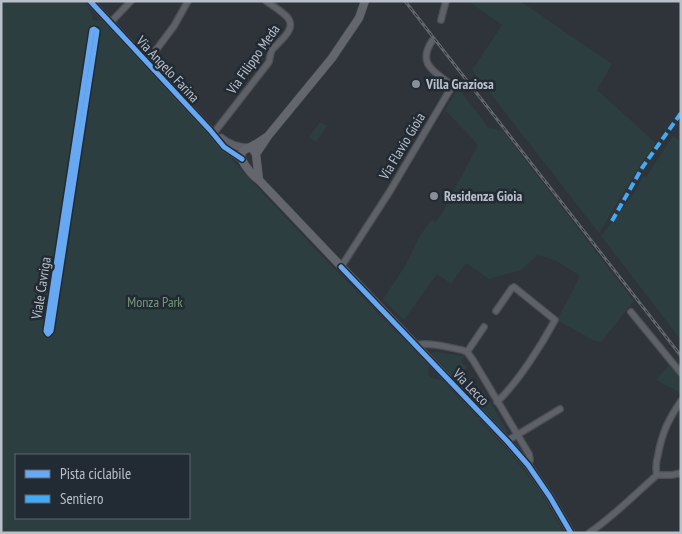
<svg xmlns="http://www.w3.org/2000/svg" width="682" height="534" font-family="'PT Sans Narrow',sans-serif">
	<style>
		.green { fill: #2c3e40; fill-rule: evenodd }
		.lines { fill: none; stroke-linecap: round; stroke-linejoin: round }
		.minor-casing { stroke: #4c5054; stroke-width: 8 }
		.tertiary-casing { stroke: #4c5054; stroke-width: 9 }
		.secondary-casing { stroke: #4c5054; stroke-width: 9 }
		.minor { stroke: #5e6268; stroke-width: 5.5 }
		.tertiary { stroke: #5e6268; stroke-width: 7 }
		.secondary { stroke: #63666d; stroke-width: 8 }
		.rail-casing { stroke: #63666b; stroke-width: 3 }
		.rail { stroke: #222a34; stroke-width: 1; stroke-dasharray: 4; stroke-linecap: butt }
		.quiet { stroke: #42abf6; stroke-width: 4; stroke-dasharray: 8 4; stroke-linecap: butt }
		.cycleway-casing { stroke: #222a34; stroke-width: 8 }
		.cycleway { stroke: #66a8f1; stroke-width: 5 }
		.poi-dot { fill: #898f97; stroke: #222a34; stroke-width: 2 }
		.labels { text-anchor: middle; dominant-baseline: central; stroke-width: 5; stroke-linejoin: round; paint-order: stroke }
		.street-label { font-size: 14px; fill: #bac0c9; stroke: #222a34 }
		.poi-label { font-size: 14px; font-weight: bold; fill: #bac0c9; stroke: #222a34; text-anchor: start }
		.park-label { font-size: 14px; fill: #74987b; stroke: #222a34 }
	</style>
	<rect width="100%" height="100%" fill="#2e343a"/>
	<path class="green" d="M1 1H82C89 7 91 11 93 20L102 21 321 255 429 365 428 374 431 378 442 380 511 454 540 491 564 533H1ZM16 455H189V518H16Z
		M468 1H520L612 64 597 90 656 143 642 162 599 233 472 70 502 25Z
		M458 88 489 128 503 131 634 301 601 342 593 340 557 320 580 276 555 260 538 255 521 270 489 279 466 263 451 284 437 274 404 320 383 299 405 266 421 234 431 220 435 222 441 215 478 145 445 110Z
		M320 122 327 126 316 142 309 137Z
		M673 136 681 141V340L601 236 634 193 643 176 646 177Z
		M433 352 464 356 465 357 461 360 464 366 466 365 467 368 455 379 432 354Z
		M669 365 681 379V393L656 380Z
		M483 390 508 432 506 433 473 397Z"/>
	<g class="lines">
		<g class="minor-casing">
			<path id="minor" d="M441 20 446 1
				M110 23 131 1
				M147 62 174 26 188 1
				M213 134 269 62C270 58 270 54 272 50 278 42 297 30 288 18 283 12 273 6 266 1
				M341 267 390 191 451 88 450 84C434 71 417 64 432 41
				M496 311 512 288 514 287 555 320C541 346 518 382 497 402
				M631 312 681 373
				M415 345C430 342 447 347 462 350L467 352 473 360 529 454 530 460 528 465
				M467 352 484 327
				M507 441 560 409
				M657 475C655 467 656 462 658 455 662 433 668 420 681 401
				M589 533C614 516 635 494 657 475H672L681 473"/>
		</g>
		<g class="tertiary-casing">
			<path id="tertiary" d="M90 1 210 130 224 147 242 159
				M221 138C230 145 237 147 248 148"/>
		</g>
		<g class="secondary-casing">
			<path id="secondary" d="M268 136C263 139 259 143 254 145 251 147 246 148 243 151 236 158 253 176 259 180L507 441 528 465 550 497 571 533
				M254 151 256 154 259 180
				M256 154 268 136 332 58 359 18 365 1"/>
		</g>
		<use href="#minor" class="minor"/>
		<use href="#tertiary" class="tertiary"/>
		<use href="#secondary" class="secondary"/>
		<g class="rail-casing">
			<path id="rail" d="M405 1 681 356"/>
		</g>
		<use href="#rail" class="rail"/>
		<path class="quiet" d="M612 221 642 168 681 113"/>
		<g class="cycleway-casing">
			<path id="cycleway" d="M90 1 210 130 224 147 242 159
				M94 29 97 31C81 131 66 231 51 331L48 334 46 331 92 30Z
				M341 267 507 441 528 465 550 497 571 533"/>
		</g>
		<use href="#cycleway" class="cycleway"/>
	</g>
	<g class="poi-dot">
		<circle cx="416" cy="84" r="5"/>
		<circle cx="434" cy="196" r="5"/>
	</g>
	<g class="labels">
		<g class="street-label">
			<text transform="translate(253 59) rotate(-55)">Via Filippo Meda</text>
			<text transform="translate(168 69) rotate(47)">Via Angelo Farina</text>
			<text transform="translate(402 146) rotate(-59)">Via Flavio Gioia</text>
			<text transform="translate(41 288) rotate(-81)">Viale Cavriga</text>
			<text transform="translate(471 387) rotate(46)">Via Lecco</text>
		</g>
		<g class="poi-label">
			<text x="426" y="84">Villa Graziosa</text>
			<text x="444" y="196">Residenza Gioia</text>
		</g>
		<g class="park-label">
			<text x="155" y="302">Monza Park</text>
		</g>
	</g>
	<rect width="682" height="534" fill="none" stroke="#bac0c9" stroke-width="5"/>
	<rect x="15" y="454" width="175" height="65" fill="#222a34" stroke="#5f6670"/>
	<rect x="25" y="470" width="25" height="8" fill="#66a8f1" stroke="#5f6670"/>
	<text x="60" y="479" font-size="15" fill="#bac0c9">Pista ciclabile</text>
	<rect x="25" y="495" width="25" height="8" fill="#42abf6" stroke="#5f6670"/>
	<text x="60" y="504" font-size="15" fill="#bac0c9">Sentiero</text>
</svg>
